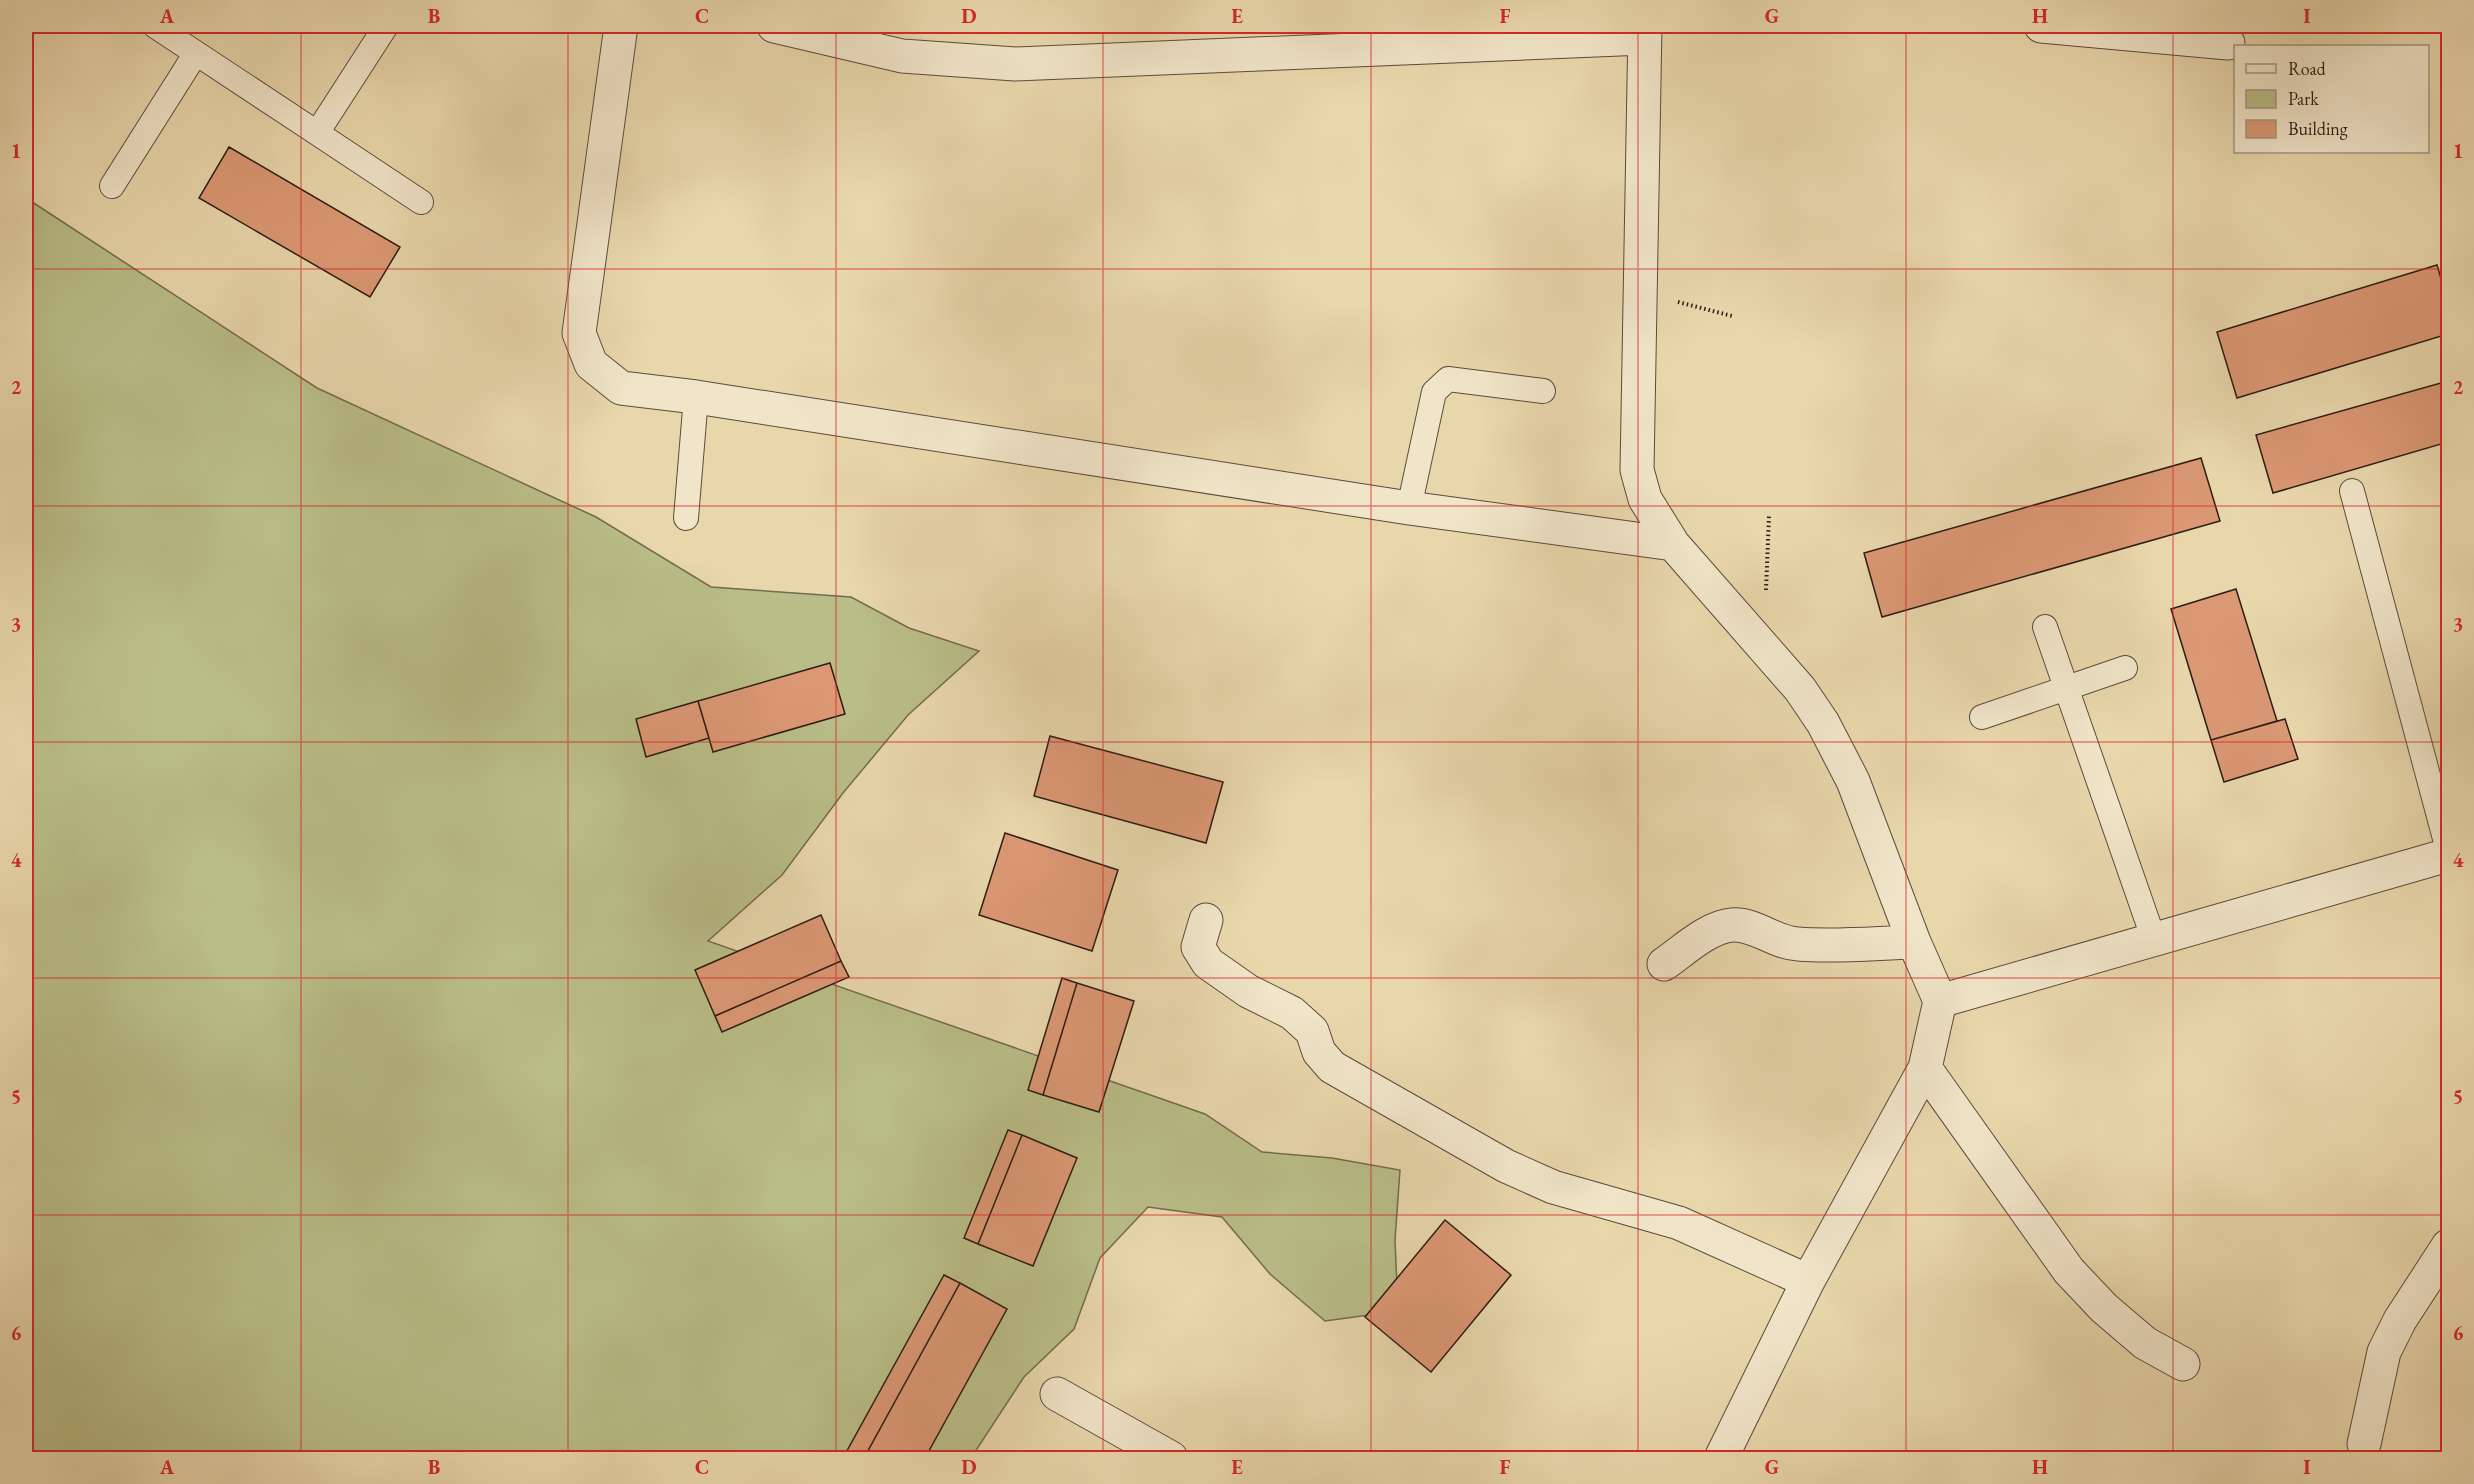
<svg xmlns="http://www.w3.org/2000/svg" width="2474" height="1484" font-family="'EB Garamond',serif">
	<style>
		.green { fill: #b9bd87; stroke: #726c4e; stroke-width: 1.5 }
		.building { fill: #db9874; stroke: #2c1c15; stroke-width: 1.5 }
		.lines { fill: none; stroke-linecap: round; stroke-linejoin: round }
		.service-casing { stroke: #5b4b3b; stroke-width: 26 }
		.minor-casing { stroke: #5b4b3b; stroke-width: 35 }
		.path { stroke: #2c1c15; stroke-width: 4; stroke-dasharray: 1.5 3; stroke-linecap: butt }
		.service { stroke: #f1e5c9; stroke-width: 24 }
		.minor { stroke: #f1e5c9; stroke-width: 33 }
		.grid { fill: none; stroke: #d62828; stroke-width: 1.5; stroke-opacity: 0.55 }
		.neatline { fill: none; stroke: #d62828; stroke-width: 2 }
		.grid-label { font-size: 20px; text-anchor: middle; font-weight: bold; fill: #d62828 }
	</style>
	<rect width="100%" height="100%" fill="#e9d7ac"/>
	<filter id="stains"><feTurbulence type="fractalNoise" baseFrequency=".00333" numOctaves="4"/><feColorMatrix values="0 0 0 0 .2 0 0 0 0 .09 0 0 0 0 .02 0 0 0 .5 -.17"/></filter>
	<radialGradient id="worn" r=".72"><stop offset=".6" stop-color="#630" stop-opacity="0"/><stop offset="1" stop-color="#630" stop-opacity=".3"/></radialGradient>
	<path class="green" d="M26 198 317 388 596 517 711 587 851 597 909 628 979 651 908 715 843 793 782 875 708 941 1205 1114 1262 1152 1332 1158 1400 1170 1395 1240 1398 1311 1325 1321 1270 1274 1222 1217 1148 1207 1100 1258 1074 1329 1024 1377 971 1458H26Z"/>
	<path class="building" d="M229 147 400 247 370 297 199 198Z
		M2437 265 2448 302V334L2237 398 2217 332Z
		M2448 381V442L2273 493 2256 435Z
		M2201 458 2220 521 1882 617 1864 553Z
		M2236 589 2277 721 2211 740 2171 609Z
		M830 663 845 714 713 752 698 701Z
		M698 701 709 738 646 757 636 719Z
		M2285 719 2298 759 2224 782 2211 740Z
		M1050 736 1223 782 1206 843 1034 796Z
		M1005 833 1118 870 1092 951 979 915Z
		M821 915 841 961 715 1016 695 970Z
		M841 961 849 977 722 1032 715 1016Z
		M1062 978 1077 983 1043 1095 1028 1090Z
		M1077 983 1134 1001 1099 1112 1043 1095Z
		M1008 1130 1022 1135 978 1244 964 1238Z
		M1022 1135 1077 1158 1033 1266 978 1244Z
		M1445 1220 1511 1275 1431 1372 1365 1317Z
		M944 1275 960 1283 864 1458H843Z
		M960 1283 1007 1309 925 1458H864Z"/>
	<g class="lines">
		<g class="service-casing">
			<path id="service" d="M155 26 317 133 386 26
				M317 133 421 202
				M112 186 196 53
				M2352 491 2448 850
				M1409 508 1434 392 1448 379 1543 391
				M686 518 696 397
				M2045 627 2154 940
				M1982 717 2125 668"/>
		</g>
		<g class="minor-casing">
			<path id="minor" d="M621 26 579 333 591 364 621 388 696 397 1409 508 1673 544
				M774 26 902 56 1015 64 1644 38
				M1645 26 1637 470 1645 499 1673 544 1800 689 1823 723 1853 781 1914 942 1940 1001 1925 1068 1808 1281 1721 1458
				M2041 26 2228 43
				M1206 920 1198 947 1208 963 1248 991 1292 1013 1312 1031 1319 1052 1332 1067 1506 1166 1553 1187 1679 1223 1808 1281
				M1664 964C1683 951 1708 927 1732 925 1754 923 1775 943 1798 944 1836 947 1876 943 1914 942
				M1940 1001 2448 855
				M1925 1068 2069 1271 2104 1308 2145 1343 2183 1364
				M1057 1394 1171 1458
				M2364 1444 2384 1352 2400 1320 2448 1246"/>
		</g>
		<path class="path" d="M1678 302 1732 316
			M1766 590 1769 516"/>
		<use href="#service" class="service"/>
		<use href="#minor" class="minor"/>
	</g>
	<path class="grid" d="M301 26V1458M568 26V1458M836 26V1458M1103 26V1458M1371 26V1458M1638 26V1458M1906 26V1458M2173 26V1458M26 269H2448M26 506H2448M26 742H2448M26 978H2448M26 1215H2448"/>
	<rect width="2474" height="1484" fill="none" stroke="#e9d7ac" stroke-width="66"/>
	<rect x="2234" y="45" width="195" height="108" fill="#f1e5c9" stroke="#a29581" stroke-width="1.5"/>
	<rect x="2246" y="64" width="30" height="9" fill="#f1e5c9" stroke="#a29581" stroke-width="1.5"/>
	<text x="2288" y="75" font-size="18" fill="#2c1c15">Road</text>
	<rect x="2246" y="90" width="30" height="18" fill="#b9bd87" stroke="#a29581" stroke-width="1.5"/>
	<text x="2288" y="105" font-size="18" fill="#2c1c15">Park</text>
	<rect x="2246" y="120" width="30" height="18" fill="#db9874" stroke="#a29581" stroke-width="1.5"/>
	<text x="2288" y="135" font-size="18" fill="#2c1c15">Building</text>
	<rect x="33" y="33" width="2408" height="1418" class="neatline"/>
	<g class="grid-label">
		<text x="167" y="23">A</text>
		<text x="434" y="23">B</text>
		<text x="702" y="23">C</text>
		<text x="969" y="23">D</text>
		<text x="1237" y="23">E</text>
		<text x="1505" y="23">F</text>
		<text x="1772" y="23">G</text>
		<text x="2040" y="23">H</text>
		<text x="2307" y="23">I</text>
		<text x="16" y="158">1</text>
		<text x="2458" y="158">1</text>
		<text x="16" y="394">2</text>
		<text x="2458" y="394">2</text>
		<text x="16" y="631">3</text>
		<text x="2458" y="631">3</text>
		<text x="16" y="867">4</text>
		<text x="2458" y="867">4</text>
		<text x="16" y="1103">5</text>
		<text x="2458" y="1103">5</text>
		<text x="16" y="1340">6</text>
		<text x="2458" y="1340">6</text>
		<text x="167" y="1474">A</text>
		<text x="434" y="1474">B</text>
		<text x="702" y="1474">C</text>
		<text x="969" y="1474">D</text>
		<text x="1237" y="1474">E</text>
		<text x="1505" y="1474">F</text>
		<text x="1772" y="1474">G</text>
		<text x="2040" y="1474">H</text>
		<text x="2307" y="1474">I</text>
	</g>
	<rect width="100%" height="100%" filter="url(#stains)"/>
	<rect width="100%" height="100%" fill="url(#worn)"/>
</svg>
